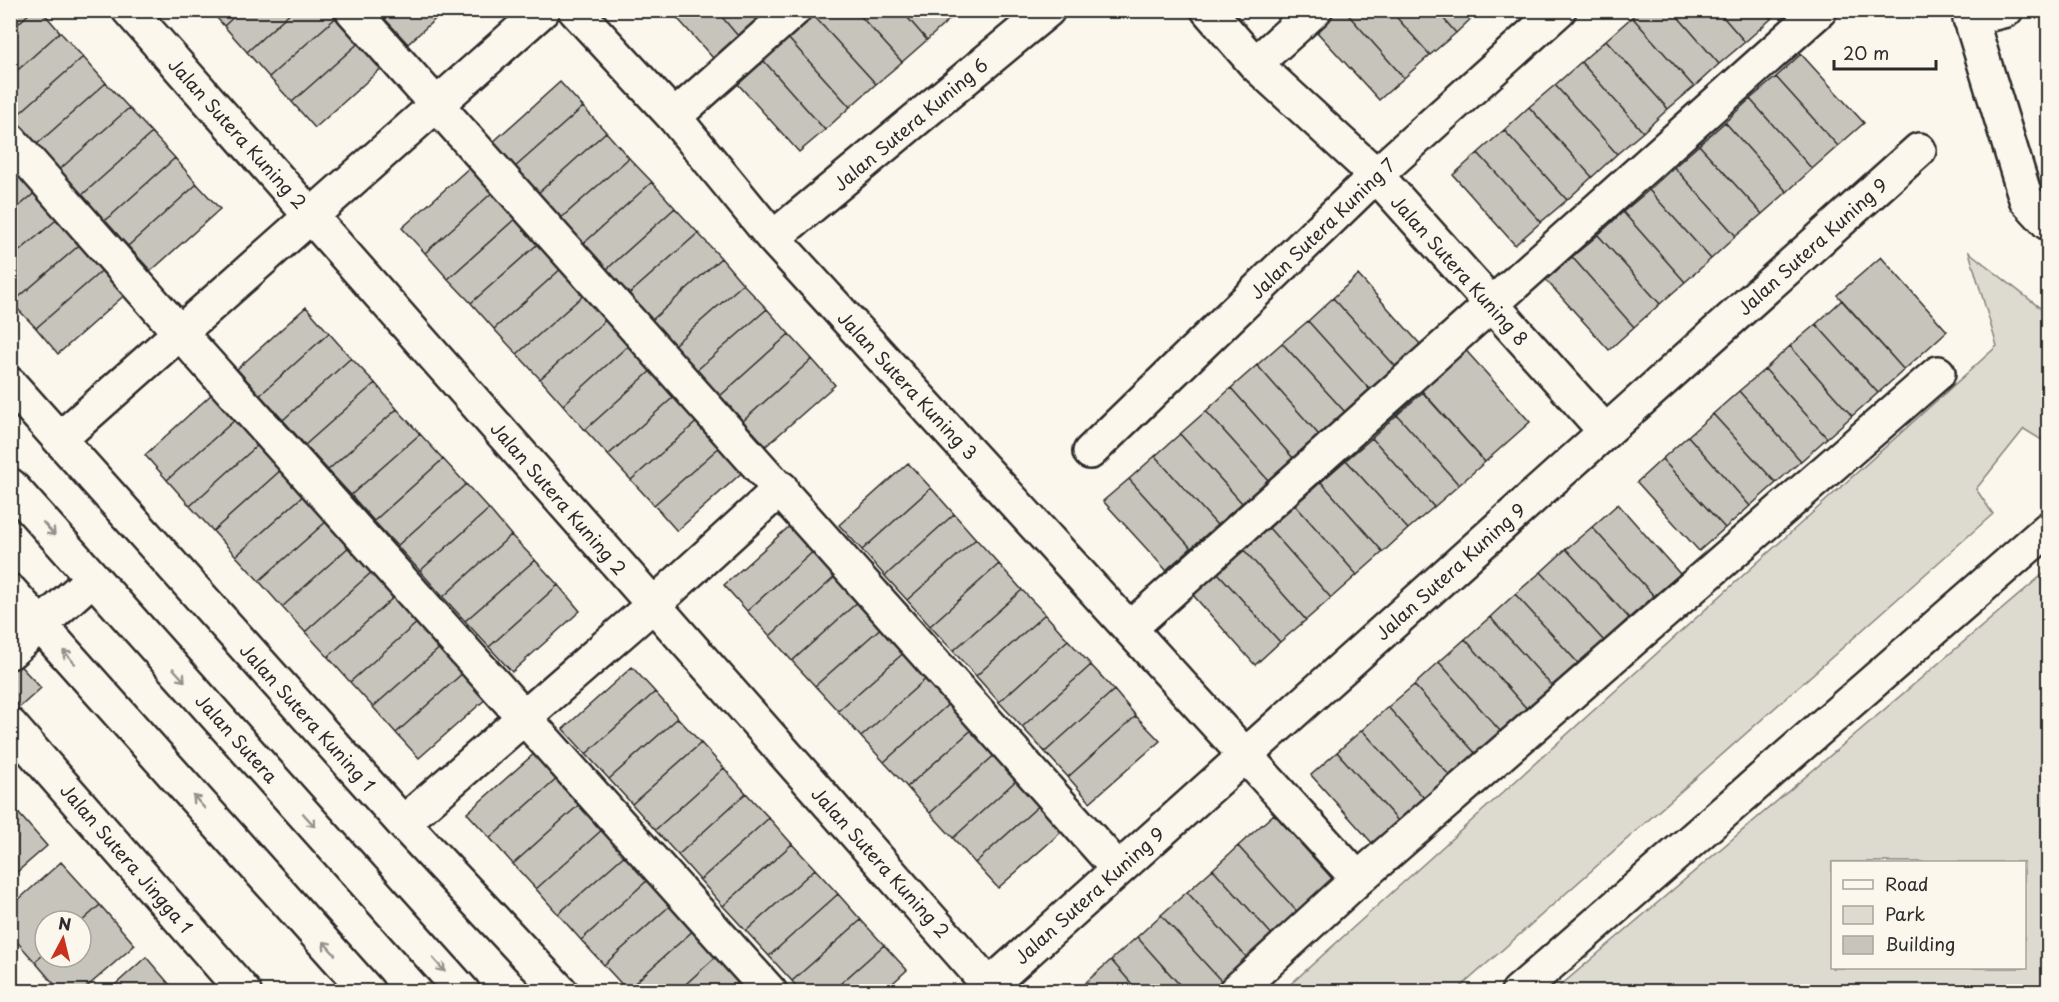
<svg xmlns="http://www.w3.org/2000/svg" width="2059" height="1002" font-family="'Playpen Sans',sans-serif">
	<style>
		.green { fill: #dddad0; stroke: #84827e; stroke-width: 1.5; fill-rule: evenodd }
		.building { fill: #c7c4bc; stroke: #2b2b2b; stroke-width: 1.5 }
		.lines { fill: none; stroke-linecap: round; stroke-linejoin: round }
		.minor-casing { stroke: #2b2b2b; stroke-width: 38 }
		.minor { stroke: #fbf7ec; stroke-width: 33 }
		.oneway { stroke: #93918c }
		.labels { text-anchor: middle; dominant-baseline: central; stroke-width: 4.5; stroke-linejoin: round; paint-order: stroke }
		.street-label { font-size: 18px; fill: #2b2b2b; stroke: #fbf7ec }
	</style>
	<rect width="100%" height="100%" fill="#fbf7ec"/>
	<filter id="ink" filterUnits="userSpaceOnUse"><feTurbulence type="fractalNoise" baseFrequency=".0167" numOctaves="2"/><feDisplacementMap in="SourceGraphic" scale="12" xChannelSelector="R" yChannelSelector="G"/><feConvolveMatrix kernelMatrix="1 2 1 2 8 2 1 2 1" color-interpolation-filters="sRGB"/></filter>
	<g filter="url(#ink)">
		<path class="green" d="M1969 252 2048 314V444L2024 429 1976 489 1993 514 1456 991H1283L1997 346Z
			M2048 570V991H1554ZM1832 862H2024V968H1832Z"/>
		<path class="building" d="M10 10H33L10 31Z
			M33 10H41L60 32 10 77V31Z
			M210 10H241L224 26Z
			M241 10H293L247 52 224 26Z
			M293 10H335L339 15 269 77 247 52Z
			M377 10H394L385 19Z
			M394 10H445L408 44 385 19Z
			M670 10H716L738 36 713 58Z
			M716 10H762L764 13 738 36Z
			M818 10H855L902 62 876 84 813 15Z
			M855 10H901L927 40 902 62Z
			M901 10H947L952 17 927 40Z
			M1339 10H1344L1404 78 1379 100 1316 31Z
			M1344 10H1390L1430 55 1404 78Z
			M1390 10H1436L1456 33 1430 55Z
			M1436 10H1480L1456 33Z
			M1639 10H1672L1719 64 1694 87 1632 17Z
			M1672 10H1717L1745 42 1719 64Z
			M1717 10H1763L1771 19 1745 42Z
			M1763 10H1780L1771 19Z
			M339 15 362 40 292 102 269 77Z
			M813 15 876 84 850 107 788 38Z
			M1632 17 1694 87 1668 109 1606 40Z
			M60 32 83 57 13 119 10 116V77Z
			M788 38 850 107 825 130 763 60Z
			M362 40 385 65 315 128 292 102Z
			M1606 40 1668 109 1643 132 1581 62Z
			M1801 54 1864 123 1838 146 1776 77Z
			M83 57 106 83 36 145 13 119Z
			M763 60 825 130 799 152 737 83Z
			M1581 62 1643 132 1617 154 1555 85Z
			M1776 77 1838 146 1812 169 1750 99Z
			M560 82 583 107 514 168 492 143Z
			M106 83 129 108 59 170 36 145Z
			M1555 85 1617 154 1592 177 1529 107Z
			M1750 99 1812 169 1787 192 1725 122Z
			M583 107 606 132 537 194 514 168Z
			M1529 107 1592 177 1567 200 1504 130Z
			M129 108 152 133 82 195 59 170Z
			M1725 122 1787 192 1762 214 1699 145Z
			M1504 130 1567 200 1541 222 1478 153Z
			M606 132 629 158 560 219 537 194Z
			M152 133 175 158 105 221 82 195Z
			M1699 145 1762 214 1736 236 1674 167Z
			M1478 153 1541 222 1515 245 1453 175Z
			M175 158 197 184 128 246 105 221Z
			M629 158 652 182 583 244 560 219Z
			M16 165 38 190 10 214V169Z
			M471 166 494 191 425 253 402 228Z
			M1674 167 1736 236 1711 259 1649 190Z
			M652 182 675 208 606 270 583 244Z
			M197 184 220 209 151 271 128 246Z
			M38 190 61 216 10 259V214Z
			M1649 190 1711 259 1685 282 1623 212Z
			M494 191 517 217 448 279 425 253Z
			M675 208 698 233 629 294 606 270Z
			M1623 212 1685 282 1660 304 1598 235Z
			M61 216 83 242 12 303 10 259Z
			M517 217 540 242 471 303 448 279Z
			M698 233 721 258 652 320 629 294Z
			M1598 235 1660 304 1634 327 1572 257Z
			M83 242 106 267 36 328 12 303Z
			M540 242 563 267 494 329 471 303Z
			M1572 257 1634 327 1609 350 1546 280Z
			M1881 257 1947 331 1904 370 1837 295Z
			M721 258 743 284 674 345 652 320Z
			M106 267 128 292 58 354 36 328Z
			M563 267 586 293 517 354 494 329Z
			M1358 275 1421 345 1396 367 1333 298Z
			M743 284 767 309 697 370 674 345Z
			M586 293 609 317 540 379 517 354Z
			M1333 298 1396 367 1370 390 1308 321Z
			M1842 300 1904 370 1878 393 1816 324Z
			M306 307 329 333 260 395 237 369Z
			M767 309 789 334 720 396 697 370Z
			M609 317 631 343 563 405 540 379Z
			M1308 321 1370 390 1345 412 1282 343Z
			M1816 324 1878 393 1852 416 1790 346Z
			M329 333 351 358 283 420 260 395Z
			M789 334 812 359 743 421 720 396Z
			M631 343 654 368 585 430 563 405Z
			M1282 343 1345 412 1319 435 1257 365Z
			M1461 345 1530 422 1485 462 1416 385Z
			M1790 346 1852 416 1827 438 1765 369Z
			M351 358 375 383 305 445 283 420Z
			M812 359 835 385 766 446 743 421Z
			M1257 365 1319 435 1293 458 1231 388Z
			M654 368 677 394 608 455 585 430Z
			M1765 369 1827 438 1801 461 1739 391Z
			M375 383 397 409 328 470 305 445Z
			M1231 388 1293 458 1268 480 1206 411Z
			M1739 391 1801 461 1776 483 1713 414Z
			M1423 392 1485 462 1459 485 1397 415Z
			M213 393 236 419 167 480 145 455Z
			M677 394 700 419 631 480 608 455Z
			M397 409 420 434 351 495 328 470Z
			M1206 411 1268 480 1242 503 1180 434Z
			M1713 414 1776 483 1750 506 1688 436Z
			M1397 415 1459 485 1434 507 1372 438Z
			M236 419 259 444 190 506 167 480Z
			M700 419 723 444 654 505 631 480Z
			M420 434 443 459 374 521 351 495Z
			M1180 434 1242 503 1217 525 1155 456Z
			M1688 436 1750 506 1725 528 1662 459Z
			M1372 438 1434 507 1408 529 1346 460Z
			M259 444 282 469 213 531 190 506Z
			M723 444 746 469 677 531 654 505Z
			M1155 456 1217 525 1191 548 1129 479Z
			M443 459 466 484 397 546 374 521Z
			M1662 459 1725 528 1699 551 1637 482Z
			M1346 460 1408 529 1383 552 1321 482Z
			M908 463 931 488 862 550 839 525Z
			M282 469 305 494 236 556 213 531Z
			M1129 479 1191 548 1166 570 1103 501Z
			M1321 482 1383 552 1357 575 1295 505Z
			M466 484 489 509 420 571 397 546Z
			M931 488 954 514 885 576 862 550Z
			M305 494 328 520 259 581 236 556Z
			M1618 504 1680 574 1654 596 1592 527Z
			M1295 505 1357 575 1331 598 1269 528Z
			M489 509 511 535 443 597 420 571Z
			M954 514 976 539 907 600 885 576Z
			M328 520 351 545 282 607 259 581Z
			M793 523 816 549 747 611 724 585Z
			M1592 527 1654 596 1629 618 1566 549Z
			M1269 528 1331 598 1306 620 1244 550Z
			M511 535 535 560 465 621 443 597Z
			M976 539 999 564 930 626 907 600Z
			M351 545 374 570 305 632 282 607Z
			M816 549 838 574 770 636 747 611Z
			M1566 549 1629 618 1604 641 1541 572Z
			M1244 550 1306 620 1280 642 1218 573Z
			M535 560 558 585 489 647 465 621Z
			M999 564 1022 590 953 651 930 626Z
			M374 570 396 595 328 657 305 632Z
			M1541 572 1604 641 1578 663 1515 594Z
			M1218 573 1280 642 1255 665 1193 595Z
			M838 574 861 599 792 661 770 636Z
			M558 585 580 611 512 672 489 647Z
			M1022 590 1045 614 976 676 953 651Z
			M1515 594 1578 663 1552 686 1490 617Z
			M396 595 419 621 350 682 328 657Z
			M861 599 884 625 815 686 792 661Z
			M1045 614 1068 640 999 702 976 676Z
			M1490 617 1552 686 1527 709 1465 639Z
			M419 621 442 646 373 707 350 682Z
			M884 625 907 650 838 711 815 686Z
			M1465 639 1527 709 1501 732 1439 662Z
			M1068 640 1091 665 1022 727 999 702Z
			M442 646 465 671 396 733 373 707Z
			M907 650 930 675 861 737 838 711Z
			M10 655 41 688 20 707 10 697Z
			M1439 662 1501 732 1476 754 1414 685Z
			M1091 665 1114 690 1045 752 1022 727Z
			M632 667 655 692 586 754 563 729Z
			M465 671 488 697 419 758 396 733Z
			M930 675 953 700 884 762 861 737Z
			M1414 685 1476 754 1450 776 1388 707Z
			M1114 690 1136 716 1068 777 1045 752Z
			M655 692 678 718 609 779 586 754Z
			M953 700 976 726 907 787 884 762Z
			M1388 707 1450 776 1425 799 1362 730Z
			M1136 716 1160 741 1090 802 1068 777Z
			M678 718 701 743 632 804 609 779Z
			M976 726 999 751 930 813 907 787Z
			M1362 730 1425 799 1399 822 1337 752Z
			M701 743 724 768 655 830 632 804Z
			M999 751 1021 776 953 838 930 813Z
			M536 752 559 777 490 838 467 813Z
			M1337 752 1399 822 1373 844 1311 775Z
			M724 768 746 793 678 855 655 830Z
			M1021 776 1044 801 975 863 953 838Z
			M559 777 582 802 513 864 490 838Z
			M746 793 769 818 700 880 678 855Z
			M1044 801 1067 827 998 888 975 863Z
			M582 802 604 828 536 889 513 864Z
			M13 807 47 846 10 878V809Z
			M1274 814 1337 884 1301 916 1238 846Z
			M769 818 792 844 723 906 700 880Z
			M604 828 627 853 558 914 536 889Z
			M792 844 815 869 746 931 723 906Z
			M1238 846 1301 916 1275 938 1213 869Z
			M627 853 650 878 581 940 558 914Z
			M61 862 100 905 81 922 45 921V953L35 962 10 934V907Z
			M815 869 838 894 769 956 746 931Z
			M1213 869 1275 938 1250 961 1187 892Z
			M650 878 673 903 604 965 581 940Z
			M1187 892 1250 961 1224 984 1161 915Z
			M838 894 861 920 792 981 769 956Z
			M673 903 696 928 627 990 604 965Z
			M100 905 135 945 81 992H61L35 962 45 953V957H81V922Z
			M1161 915 1224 984 1216 992H1186L1137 937Z
			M861 920 884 945 831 992H801L792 981Z
			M696 928 719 954 677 992H628L627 990Z
			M1137 937 1186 992H1139L1111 960Z
			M884 945 907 970 883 992H831Z
			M719 954 742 979 728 992H677Z
			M146 957 176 992H107Z
			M1111 960 1139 992H1093L1085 983Z
			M742 979 753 992H728Z
			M15 981 24 992H10V985Z
			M1085 983 1093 992H1075Z"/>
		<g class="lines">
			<g class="minor-casing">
				<path id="minor" d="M129 10 989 985
					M352 10 1118 869
					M575 10 674 117 773 238 1358 879
					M1208 10 1255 64 1376 175 1605 431
					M1968 10 2026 199 2048 223
					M1970 19 2006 10
					M1255 64 1315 10
					M674 117 794 10
					M10 140 180 333 770 992
					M773 238 1048 10
					M10 384 403 823 561 992
					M61 438 543 10
					M1090 452 1376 175 1559 10
					M10 485 463 992
					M10 591 368 992
					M1130 628 1820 10
					M10 652 93 578
					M10 725 244 992
					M403 823 653 605 781 488
					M982 992 1919 150
					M1235 992 1358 879 1938 373
					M1518 992 2048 529"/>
			</g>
			<use href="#minor" class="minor"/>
		</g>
		<defs><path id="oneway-shaft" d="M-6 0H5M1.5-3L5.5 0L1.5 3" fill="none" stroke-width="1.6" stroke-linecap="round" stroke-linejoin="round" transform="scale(1.5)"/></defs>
		<g class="oneway">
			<use href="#oneway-shaft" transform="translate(49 529) rotate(48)"/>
			<use href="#oneway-shaft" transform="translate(69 657) rotate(-132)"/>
			<use href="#oneway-shaft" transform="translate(179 675) rotate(48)"/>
			<use href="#oneway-shaft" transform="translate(199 802) rotate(-132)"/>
			<use href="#oneway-shaft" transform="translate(309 820) rotate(48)"/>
			<use href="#oneway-shaft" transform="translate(329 948) rotate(-132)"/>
			<use href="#oneway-shaft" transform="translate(439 965) rotate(48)"/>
		</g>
	</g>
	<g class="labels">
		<g class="street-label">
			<text transform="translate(910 124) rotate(-40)">Jalan Sutera Kuning 6</text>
			<text transform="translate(238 133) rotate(48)">Jalan Sutera Kuning 2</text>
			<text transform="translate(1322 228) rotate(-44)">Jalan Sutera Kuning 7</text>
			<text transform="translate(1812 246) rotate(-42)">Jalan Sutera Kuning 9</text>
			<text transform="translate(1460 270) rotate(48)">Jalan Sutera Kuning 8</text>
			<text transform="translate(908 385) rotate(47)">Jalan Sutera Kuning 3</text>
			<text transform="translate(559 498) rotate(49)">Jalan Sutera Kuning 2</text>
			<text transform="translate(1450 571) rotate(-42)">Jalan Sutera Kuning 9</text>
			<text transform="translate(308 717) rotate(48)">Jalan Sutera Kuning 1</text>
			<text transform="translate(237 738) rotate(48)">Jalan Sutera</text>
			<text transform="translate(127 858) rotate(49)">Jalan Sutera Jingga 1</text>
			<text transform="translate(881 862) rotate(48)">Jalan Sutera Kuning 2</text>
			<text transform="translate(1089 895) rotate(-42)">Jalan Sutera Kuning 9</text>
		</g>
	</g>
	<rect width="2059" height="1002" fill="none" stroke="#fbf7ec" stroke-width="36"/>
	<rect x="18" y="18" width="2023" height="966" fill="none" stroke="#2b2b2b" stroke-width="2" filter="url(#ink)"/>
	<rect x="1831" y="861" width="195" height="108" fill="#fbf7ec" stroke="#a8a59f" stroke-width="1.5"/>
	<rect x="1843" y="880" width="30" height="9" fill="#fbf7ec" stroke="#a8a59f" stroke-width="1.5"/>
	<text x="1885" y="891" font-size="18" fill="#2b2b2b">Road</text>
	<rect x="1843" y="906" width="30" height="18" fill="#dddad0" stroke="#a8a59f" stroke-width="1.5"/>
	<text x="1885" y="921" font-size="18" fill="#2b2b2b">Park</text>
	<rect x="1843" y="936" width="30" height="18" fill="#c7c4bc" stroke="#a8a59f" stroke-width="1.5"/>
	<text x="1885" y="951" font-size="18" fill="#2b2b2b">Building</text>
	<g transform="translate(63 939) rotate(7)"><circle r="28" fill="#fbf7ec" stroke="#a8a59f" stroke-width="1.5"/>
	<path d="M0-4.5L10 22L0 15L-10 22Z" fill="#c8321e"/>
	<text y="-9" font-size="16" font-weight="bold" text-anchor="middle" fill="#2b2b2b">N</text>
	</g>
	<path d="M1834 60v9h102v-9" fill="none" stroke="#2b2b2b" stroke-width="3"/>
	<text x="1843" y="60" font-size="18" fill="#2b2b2b" stroke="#fbf7ec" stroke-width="4.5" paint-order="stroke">20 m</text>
</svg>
